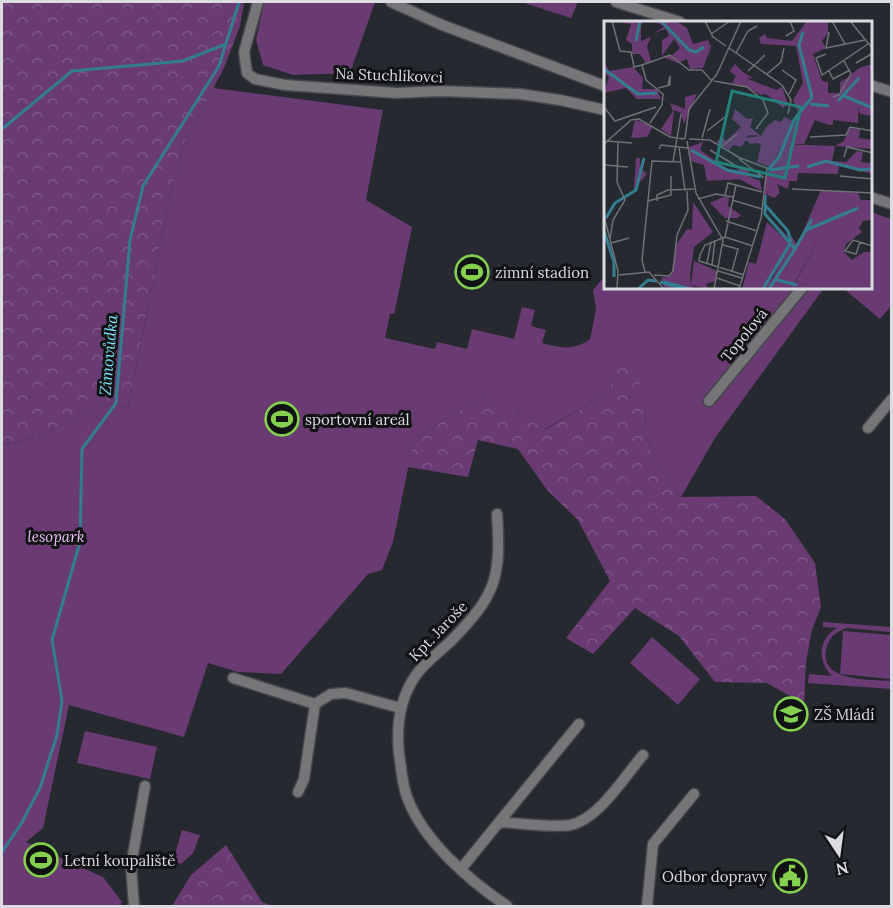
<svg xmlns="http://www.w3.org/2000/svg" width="893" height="908" font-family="Lora,serif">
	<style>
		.green { fill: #6a3b73 }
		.forest { fill: url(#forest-crowns) }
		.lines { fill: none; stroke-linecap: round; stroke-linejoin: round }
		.stream { stroke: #327e8e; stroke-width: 3 }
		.street-casing { stroke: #43464b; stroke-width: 13 }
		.street { stroke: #767578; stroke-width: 10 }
		.labels { text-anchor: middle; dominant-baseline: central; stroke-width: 6; stroke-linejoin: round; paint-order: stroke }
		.street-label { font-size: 15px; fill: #dbdce1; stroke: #111214 }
		.poi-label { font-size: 15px; fill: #dbdce1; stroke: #111214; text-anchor: start }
		.park-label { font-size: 15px; font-style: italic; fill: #f0bffa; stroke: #111214 }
		.water-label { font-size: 16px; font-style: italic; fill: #7fe0f6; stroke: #111214 }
		.inset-river { fill: none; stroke: #327e8e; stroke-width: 3 }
		.inset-road { fill: none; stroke: #6e7176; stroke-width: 1.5 }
		.view { fill: #23807a; fill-opacity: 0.15; stroke: #23807a; stroke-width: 3 }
		.inset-edge { fill: none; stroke: #dbdce1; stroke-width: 3 }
	</style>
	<defs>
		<pattern id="forest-crowns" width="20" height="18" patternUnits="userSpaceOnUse" patternTransform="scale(1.5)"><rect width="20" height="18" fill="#6a3b73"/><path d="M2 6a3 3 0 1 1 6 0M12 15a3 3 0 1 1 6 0" fill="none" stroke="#7f5787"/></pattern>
	</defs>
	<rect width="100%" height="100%" fill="#26292f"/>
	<path class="green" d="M264 2H375L350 73 293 75 263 65 256 40Z
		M521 2H578L571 18Z
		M213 88 383 110 366 200 412 227 395 310 394 314H390L385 338 435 349 437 342 467 349 472 329 514 339 522 307 535 310 531 326 546 330 542 343C560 348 574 351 590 339L596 309 593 290 605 276V288H824L715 438 681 497 657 464 646 436 645 401 625 356 611 380 610 392 545 429 481 397 414 439 393 542 382 570 368 574 281 674 238 672 208 663 184 737 69 705 43 828 26 842 103 877 122 902 120 906H2V445L39 436 105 403 128 408 170 195 185 141Z
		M871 212 891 219V306L880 319 843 288H870Z
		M823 622 891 627V632L847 628C837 631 830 636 827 646 816 683 871 679 891 681V689L808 683 809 674 832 676C818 661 817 640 837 628L823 627Z
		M843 631 891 635V679L840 674Z
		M652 637 700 679 678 705 630 663Z
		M85 731 157 747 150 779 77 763Z
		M182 830 200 835 193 853 181 864 173 861Z"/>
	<path class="forest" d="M2 2H244L240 26 224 68 185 141 170 195 128 408 105 403 39 436 2 445Z
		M624 355 636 372 645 401 646 436 657 464 681 497 756 496 785 519 815 563 821 607 812 630 806 662 804 704 767 683 715 682 679 636 635 608 593 654 566 638 610 581 578 520 547 490 518 449 478 440 468 477 408 467 414 439 481 397 546 429 610 392 611 380Z
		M226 845 262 902 273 906H172L191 875Z"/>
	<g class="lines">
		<path class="stream" d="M2 129 72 71 183 61 226 44
			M2 852 21 824 40 788 57 735 62 701 52 640 80 542 82 449 116 403 130 240 143 186 219 66 239 2"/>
		<g class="street-casing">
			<path id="street" d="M258 2 244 52 247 73 255 79 285 85 397 93 440 91 520 94 560 100 605 110
				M391 2 442 25 605 86
				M616 2 680 22
				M870 85 892 92
				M870 197 892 204
				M709 401 802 288
				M868 428 892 399
				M497 514C501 577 497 594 452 640 440 652 426 661 416 675 400 698 396 725 399 753 401 768 402 783 407 797 423 841 470 881 507 906
				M233 678 315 704
				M298 792 304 779 315 704 331 694 346 693 400 708
				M499 822C517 823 553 828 570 825 598 820 625 776 643 755
				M461 869 579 724
				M134 906 131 866 145 786
				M647 906 653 844 694 794"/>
		</g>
		<use href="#street" class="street"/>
	</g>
	<defs>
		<g id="stadium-ring" transform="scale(1.725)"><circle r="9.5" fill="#111214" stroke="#84d04e" stroke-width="1.5"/><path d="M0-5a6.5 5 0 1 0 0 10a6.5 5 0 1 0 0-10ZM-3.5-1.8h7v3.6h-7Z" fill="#84d04e"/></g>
		<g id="school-ring" transform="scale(1.725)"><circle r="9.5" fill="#111214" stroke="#84d04e" stroke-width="1.5"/><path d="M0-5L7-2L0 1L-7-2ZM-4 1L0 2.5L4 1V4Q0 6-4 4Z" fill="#84d04e"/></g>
		<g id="civic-ring" transform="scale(1.725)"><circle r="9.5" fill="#111214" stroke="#84d04e" stroke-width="1.5"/><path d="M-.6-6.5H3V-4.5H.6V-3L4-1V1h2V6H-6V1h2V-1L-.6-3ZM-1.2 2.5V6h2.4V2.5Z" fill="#84d04e"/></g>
	</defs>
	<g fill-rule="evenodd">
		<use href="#stadium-ring" x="472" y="272"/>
		<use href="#stadium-ring" x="282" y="419"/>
		<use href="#school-ring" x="791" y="714"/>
		<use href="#stadium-ring" x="41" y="860"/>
		<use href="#civic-ring" x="790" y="876"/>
	</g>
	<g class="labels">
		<g class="street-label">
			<text transform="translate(389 75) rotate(2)">Na Stuchlíkovci</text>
			<text transform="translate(744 335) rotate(-51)">Topolová</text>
			<text transform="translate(438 631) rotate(-46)">Kpt. Jaroše</text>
		</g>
		<g class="poi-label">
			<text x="495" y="272">zimní stadion</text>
			<text x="305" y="419">sportovní areál</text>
			<text x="814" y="714">ZŠ Mládí</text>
			<text x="64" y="860">Letní koupaliště</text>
			<text x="767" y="876" text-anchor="end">Odbor dopravy</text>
		</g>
		<g class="park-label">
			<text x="56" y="536">lesopark</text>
		</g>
		<g class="water-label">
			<text transform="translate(108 355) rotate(-85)">Zimovůdka</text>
		</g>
	</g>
	<g transform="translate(604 21)">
		<rect width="268" height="268" fill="#26292f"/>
		<path d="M203 0H224V12L218 20 222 27 209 33 218 60 224 61V72H236V61L243 57 255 56 254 102 229 99V104H225L211 99 200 123H179L166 146 153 141 157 124 154 122 146 123 142 119 137 126 129 124 125 129 112 121 118 116 122 120 137 106 139 117 157 115 162 106 171 99 177 101 180 96 189 100 194 91 189 79 199 62 192 25 157 23 155 17 161 13 163 17 188 20ZM131 43 139 51 150 58 145 57 140 65 128 62 132 55 126 50ZM93 73 80 103 77 92 70 89 67 115 57 108 69 90 66 82 81 88V76ZM245 107 256 108 255 117 268 119V128L231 125 240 120ZM137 145 145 150 144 155 156 160 158 170 135 158 131 152 138 151 133 150ZM163 201 185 222 165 263 159 268H138L145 241 152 243ZM205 209 213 222 190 263 196 260 205 268H169L179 259 182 246ZM90 240 113 250 111 260 102 263 104 268 87 264Z" fill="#6a3b73"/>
		<path d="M23 0H41L37 4V20L47 16 43 25 47 40 42 42 36 33H28V23L22 19 27 3 18 2ZM51 0 75 2 83 7 89 23 104 19 107 26 99 47 86 48 83 38 74 42 61 37 65 34 74 40 68 34 76 27 70 18 58 35V19L65 15 62 8 50 12 60 6ZM0 40 5 50 29 46 39 57 38 68H53L57 78H33L22 67 0 72 5 56 0 52ZM268 43 267 69 268 95 256 93 250 71 255 57H243L255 47ZM141 57 173 69 178 66 184 83 179 87 162 73 157 74 140 65ZM131 88 143 98 149 97 146 106 157 115 146 114 139 118 137 106 128 98ZM31 99 45 103 48 107 43 116 27 117ZM99 121 96 129 122 147 139 151 132 152 140 155 139 158 103 160 100 144 87 140 85 126ZM179 123 231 125 228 140 242 141 253 130 259 131 257 141 268 142V153L235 144 234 153 194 152 193 160H185L184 168 173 163 176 172 170 177 162 173 161 194V157ZM32 137H36V146L43 153 30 168ZM217 169 254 172 257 179H268V199L259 200 255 207 258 211 242 223 240 231 248 239 260 231H268V268H205L197 261 196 267 190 264 213 222 205 210 182 246 179 261 169 268H159L169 257 185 222 166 201 168 199 185 217 179 202 193 224ZM121 175 125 176 124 185 137 194 133 197H121L106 182ZM89 181 109 211 90 226 86 255 87 264 93 268H61L57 257 67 255 72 224 83 208 88 209Z" fill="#6a3b73"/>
		<path class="inset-river" d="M57 0 85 29 92 31 100 26M32 20 36 0M0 48 34 73 53 72M240 75 269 87M234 80 255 57M206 83 225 85M87 129 123 149 157 156M203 146 222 140 256 149 267 148M164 149 175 136 190 99 208 76 195 24 199 11M165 149 195 145M161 174V193L191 228 165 268M162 185 184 210 187 221M2 197 11 182 32 169 40 137M202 209 254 187M0 210 10 241V256M191 228 208 198M173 259 193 264M56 261 81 268M60 261 86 268M34 268 44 259 52 260M159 268 186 223"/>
		<path class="inset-road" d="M8 0 16 30 27 31 30 46 38 44 42 59 59 73 58 84 46 102M101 0 109 16 122 25M228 0 241 23M246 0 269 28M225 11 222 27 261 19M107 13 126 0M182 15 190 10 186 0M125 27 178 64 187 79 184 93M132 32 144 10 153 5M222 33 212 37 218 54 264 23M252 42 269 32M38 44 66 34 85 49H98L107 59M178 49 192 59 185 73M144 50 161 34M225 50 229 58 246 49M163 53 177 41 180 27M110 60 143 66 159 79 164 92 152 108M54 67 66 64V55L64 64M229 76 235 74 247 53 240 40M0 86 11 100 52 86M103 110 122 95M206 116 242 114 246 106 269 110M98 117 106 88M81 118 85 88 113 53 137 0M85 118 106 119 136 137 163 147 157 197 135 268M2 120 28 122M83 120 92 172 119 219 110 268M0 123 27 99 35 98 66 116 81 118M75 126 81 170M117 126 133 113M55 128 57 124 84 127M106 129 134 146M240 136 243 126 269 132M135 138 160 157M69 141 77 93M0 144 24 146M236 155 269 158M188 168 269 172M121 174 124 162 158 171M94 178 112 173 129 176M128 179 158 188M44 180 67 174V155M53 180V174L64 169 90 168M0 195 14 250 13 268M122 200 153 210M121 216 132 164M6 218 9 199 21 179 13 161 14 121M256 221 252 233 241 230 249 219 269 225M7 222 25 217M119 224 134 228 128 250M103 242 107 221M108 244 111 219M114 250 138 257M41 251 38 239 48 140 77 141M15 254 45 251 60 268M50 254 65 255 69 250 73 214 84 189 83 170M140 254 95 240 96 234 101 224 121 216 149 225M113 257 136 265"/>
		<path class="view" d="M128 70 197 86 181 157 112 141Z"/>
		<rect width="268" height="268" class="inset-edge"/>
	</g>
	<rect width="893" height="908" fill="none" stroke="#dbdce1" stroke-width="6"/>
	<g transform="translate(839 854) rotate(167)" stroke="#111214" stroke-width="4.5" paint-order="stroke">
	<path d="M0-4.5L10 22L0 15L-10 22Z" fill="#dbdce1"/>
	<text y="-9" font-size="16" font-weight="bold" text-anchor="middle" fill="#dbdce1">N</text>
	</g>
</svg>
